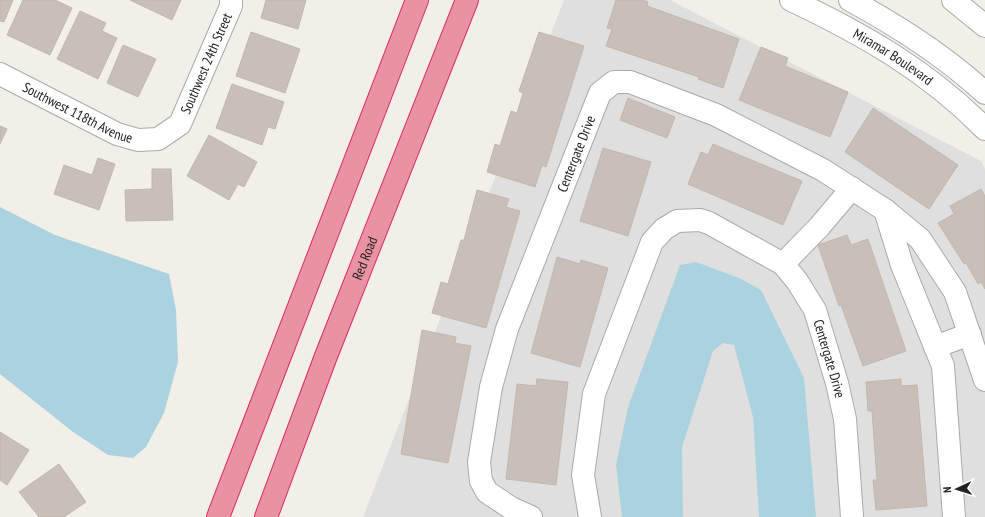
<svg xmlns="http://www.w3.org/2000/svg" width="985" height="517" font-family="'PT Sans Narrow',sans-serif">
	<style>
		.residential { fill: #e0dfdf }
		.water { fill: #aad3df }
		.building { fill: #c7bfb8; stroke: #c4b6ab }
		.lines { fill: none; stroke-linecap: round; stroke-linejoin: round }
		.minor-casing { stroke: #a9a9a9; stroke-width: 24 }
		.highway-casing { stroke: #dc2a67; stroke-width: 24 }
		.minor { stroke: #fff; stroke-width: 22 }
		.highway { stroke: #e892a2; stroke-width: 22 }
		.labels { text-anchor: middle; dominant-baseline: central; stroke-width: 3; stroke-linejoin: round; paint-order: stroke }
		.street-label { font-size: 14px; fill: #222; stroke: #fff }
	</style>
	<rect width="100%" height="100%" fill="#f2efe9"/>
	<path class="residential" d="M564 0H670L981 161 985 169V517H363Z"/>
	<path class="water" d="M0 207 55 235 169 274 176 310 178 362 164 413 146 447 133 458 108 455 73 432 0 374Z
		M696 262 739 278 761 290 804 378 816 517H759L753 417 734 345 723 343 713 351 682 447 683 517H622L616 465 628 407 680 265Z"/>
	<path class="building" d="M0 0H13L4 22 0 21Z
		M23 0H55L72 8 50 55 7 35Z
		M130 0H181L172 20Z
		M266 0H306L298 29 261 18Z
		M616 0H642L648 2 647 6 739 39 723 88 698 79 699 77 606 46 612 29 607 28Z
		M80 11 106 23 102 31 117 38 98 79 57 59Z
		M251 32 300 49 285 93 236 76Z
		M539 32 584 46 546 167 542 165 535 187 487 172 495 144 500 146 511 111 517 113 523 93 519 91Z
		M123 45 156 59 138 97 107 83Z
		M761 47 788 58 785 66 848 92 830 137 739 100Z
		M232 84 284 102 275 129 268 127 262 145 216 128Z
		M628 98 675 117 667 138 620 120Z
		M873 108 958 165 929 209 845 152Z
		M0 126 7 129 0 144Z
		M209 135 257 162 244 187 238 184 229 200 187 176Z
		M713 144 802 181 783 225 688 184 701 152 708 155Z
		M603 148 651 162 628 236 580 221Z
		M98 158 115 164 99 210 54 194 64 165 92 175Z
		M152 169H171L173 220 126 221 125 190 152 189Z
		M981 189 985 196V289L981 282 978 284 966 263 964 264 938 223 954 214 950 206Z
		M477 190 509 199 506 207 520 211 486 328 432 313 441 282 448 284 461 240H464Z
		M847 235 851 245 868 239 906 351 863 366 841 305 839 306 818 245Z
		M557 257 580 264 581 260 608 268 580 367 531 353Z
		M422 330 456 337 455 343 471 346 448 463 401 454Z
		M537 379 568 382 556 485 506 479 517 384 536 386Z
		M901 379V386L917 385 927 506 876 510 873 480H877L872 411H868L866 382Z
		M0 432 29 450 7 485 0 480Z
		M59 464 86 502 64 517H39L19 492Z"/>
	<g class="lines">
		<g class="minor-casing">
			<g id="minor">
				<path id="s1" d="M791 0C863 34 928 71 985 129"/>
				<path d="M850 0C898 26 945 56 985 93"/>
				<path d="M953 0 985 26"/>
				<path id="s2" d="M0 74 117 134 138 140 158 139 180 124 231 6V0"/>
				<path d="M885 210 902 265 943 366 954 517"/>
				<path d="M783 264 819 227 852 188"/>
				<path d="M935 347 970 334"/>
				<path id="s3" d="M531 517 511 508 487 492 481 481 479 462 491 387 507 329 600 93 614 82H630L716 115 823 170 885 210 920 239 955 292 985 380"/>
				<path id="s4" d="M590 517 583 475 594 394 652 242 664 229 677 221 700 220 709 223 783 264 797 281 815 310 837 383 845 419 852 517"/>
			</g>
		</g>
		<g class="highway-casing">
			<g id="highway">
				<path d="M218 517 417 0"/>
				<path id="s5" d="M266 517 326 356 467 0"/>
			</g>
		</g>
		<use href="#minor" class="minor"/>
		<use href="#highway" class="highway"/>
	</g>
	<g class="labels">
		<g class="street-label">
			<text stroke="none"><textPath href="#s1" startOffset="117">Miramar Boulevard</textPath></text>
			<text stroke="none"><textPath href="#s2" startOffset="266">Southwest 24th Street</textPath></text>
			<text stroke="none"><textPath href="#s2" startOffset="87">Southwest 118th Avenue</textPath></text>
			<text stroke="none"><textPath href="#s3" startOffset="407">Centergate Drive</textPath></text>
			<text stroke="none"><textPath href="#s5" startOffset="277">Red Road</textPath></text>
			<text stroke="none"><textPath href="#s4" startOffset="544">Centergate Drive</textPath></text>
		</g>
	</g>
	<g transform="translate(957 489) rotate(266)" stroke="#ffffff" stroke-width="3" paint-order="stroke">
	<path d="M0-3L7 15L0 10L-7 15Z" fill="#222222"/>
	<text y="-6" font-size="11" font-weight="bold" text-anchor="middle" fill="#222222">N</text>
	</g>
</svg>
